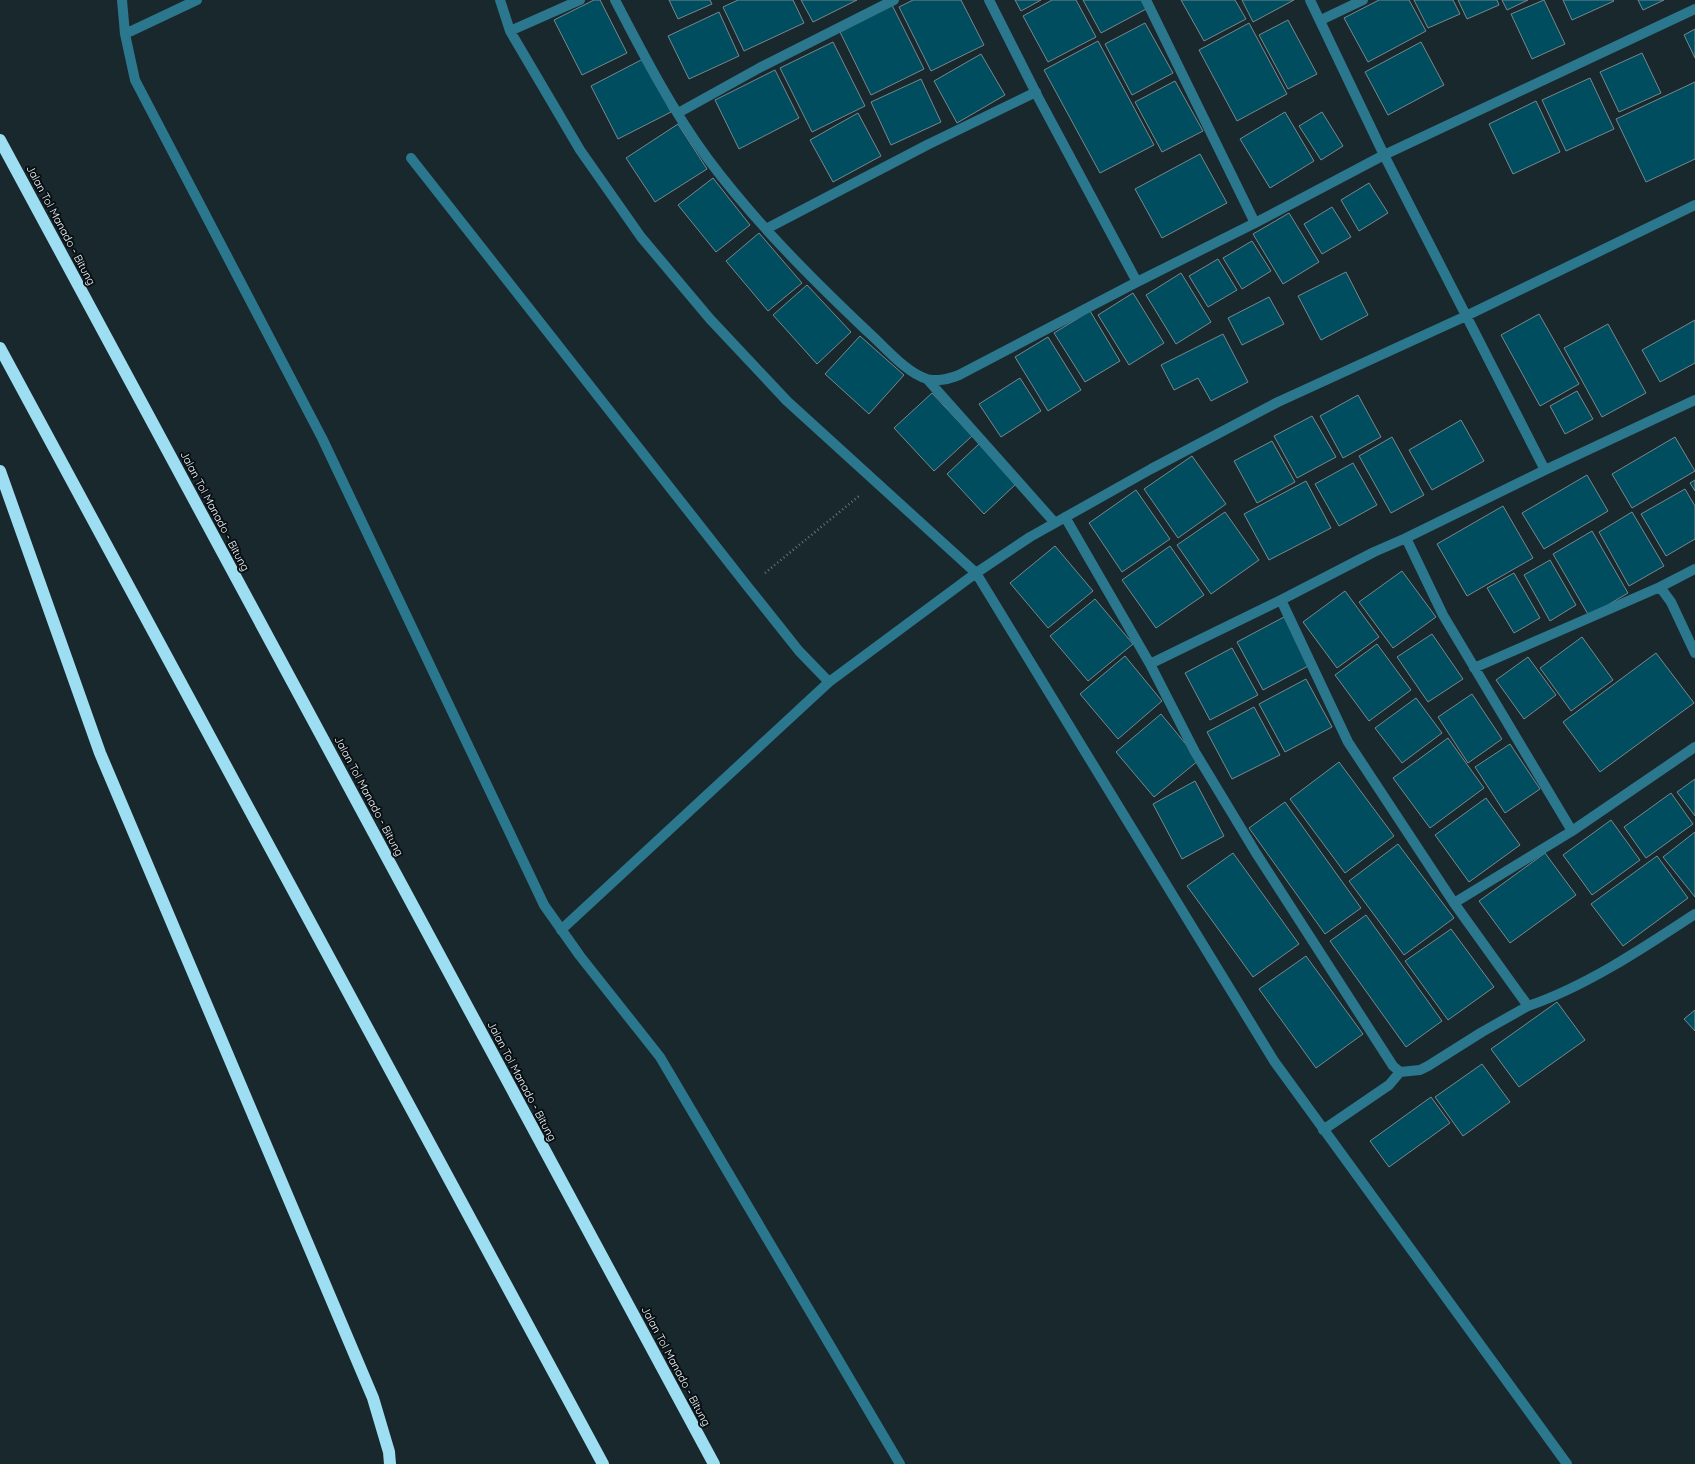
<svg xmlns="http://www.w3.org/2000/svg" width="1695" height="1464" font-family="Quicksand,sans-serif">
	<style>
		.building { fill: #004d5f; stroke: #77888e }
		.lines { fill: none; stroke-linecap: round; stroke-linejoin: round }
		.path { stroke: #69767a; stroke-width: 2.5; stroke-dasharray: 1 3; stroke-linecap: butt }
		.minor { stroke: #2b778e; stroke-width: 10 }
		.highway { stroke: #9ddef3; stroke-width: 12 }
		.labels { text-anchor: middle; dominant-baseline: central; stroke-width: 4; stroke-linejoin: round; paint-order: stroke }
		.street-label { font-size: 11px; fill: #edf7fa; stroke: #090f12 }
	</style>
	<rect width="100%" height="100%" fill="#19282d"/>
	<path class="building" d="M594 0H600L627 53 582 75 554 20Z
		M669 0H710L712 4 678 19Z
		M738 0H793L804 23 744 51 723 7Z
		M801 0H857L813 22Z
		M913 0H961L984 45 931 71 899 7Z
		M1015 0H1041L1021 11Z
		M1052 0H1076L1096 37 1048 62 1023 16Z
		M1083 0H1144L1148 8 1101 33Z
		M1181 0H1235L1246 19 1204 41Z
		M1242 0H1294L1253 22Z
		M1379 0H1409L1426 31 1368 62 1344 18Z
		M1414 0H1453L1460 14 1428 28Z
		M1458 0H1497L1499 5 1467 19Z
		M1502 0H1528L1507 10Z
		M1544 0 1565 44 1532 59 1511 14Z
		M1563 0H1613L1614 1 1572 20Z
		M1638 0H1664L1643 10Z
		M892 5 924 69 871 95 840 32Z
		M719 12 739 56 689 79 668 36Z
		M1288 20 1317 74 1288 89 1259 35Z
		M1145 23 1173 73 1132 95 1105 44Z
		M1249 23 1287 94 1237 121 1199 50Z
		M1695 29V58L1684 35Z
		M1098 41 1154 145 1100 173 1044 70Z
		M833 42 865 106 812 132 780 68Z
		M1421 42 1444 85 1388 115 1365 72Z
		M1642 53 1661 93 1619 112 1600 72Z
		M981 54 1005 95 957 123 934 81Z
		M643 59 671 112 618 139 591 86Z
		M775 70 799 118 739 149 715 100Z
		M1590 78 1614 129 1566 151 1542 100Z
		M921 79 941 122 891 145 871 102Z
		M1175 81 1203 131 1162 152 1135 102Z
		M1695 82V159L1646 182 1616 119Z
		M1536 101 1560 152 1513 174 1489 124Z
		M1285 112 1314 161 1270 188 1240 139Z
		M1322 112 1343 146 1321 160 1299 126Z
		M858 113 881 156 833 182 810 140Z
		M678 124 707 169 655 202 626 158Z
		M1200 154 1227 203 1162 238 1135 189Z
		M713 178 750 225 716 252 678 205Z
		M1369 183 1388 213 1359 231 1341 200Z
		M1332 207 1351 237 1322 254 1304 224Z
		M1289 213 1319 262 1283 284 1253 234Z
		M759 233 802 283 768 311 726 261Z
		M1252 241 1271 271 1242 289 1223 258Z
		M1218 259 1237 290 1208 307 1189 276Z
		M1346 272 1368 315 1321 340 1298 296Z
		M1181 273 1211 322 1176 344 1146 295Z
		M807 285 851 332 817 364 773 315Z
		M1133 293 1164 343 1129 365 1098 315Z
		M1269 297 1284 324 1242 345 1228 318Z
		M1090 311 1120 361 1085 382 1054 333Z
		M1539 314 1579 384 1540 406 1501 335Z
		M1695 320V363L1660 382 1642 350Z
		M1608 324 1646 393 1602 417 1564 348Z
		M1223 334 1248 382 1211 401 1198 378 1174 390 1161 365Z
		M860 336 904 375 869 414 825 374Z
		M1048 337 1081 390 1048 411 1015 357Z
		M1020 378 1041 411 1001 437 979 404Z
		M1577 391 1593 419 1565 434 1550 406Z
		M932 393 972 436 934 471 894 428Z
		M1358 395 1381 437 1343 458 1320 416Z
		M1312 416 1336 457 1297 478 1274 436Z
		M1461 420 1484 461 1432 490 1409 450Z
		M1392 437 1424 495 1391 513 1359 456Z
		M1675 437 1695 471 1632 508 1612 474Z
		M1272 441 1295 482 1257 503 1234 461Z
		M980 443 1017 483 984 514 947 474Z
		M1192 456 1226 504 1178 538 1144 489Z
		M1353 463 1377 505 1339 526 1315 484Z
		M1587 475 1608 511 1544 549 1522 513Z
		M1695 480V491L1690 483Z
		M1306 481 1331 528 1269 560 1244 514Z
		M1685 489 1695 506V539L1666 556 1641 514Z
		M1136 490 1170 539 1122 572 1089 523Z
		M1503 506 1533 558 1467 596 1437 544Z
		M1225 512 1259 560 1211 594 1177 545Z
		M1632 512 1664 566 1629 586 1599 532Z
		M1592 531 1628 593 1589 616 1553 554Z
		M1055 546 1093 591 1048 628 1010 583Z
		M1170 546 1204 595 1156 628 1122 580Z
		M1550 560 1576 605 1550 621 1524 575Z
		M1402 571 1436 617 1393 648 1359 602Z
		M1514 573 1540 618 1514 633 1487 588Z
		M1345 591 1379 637 1337 668 1303 622Z
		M1095 599 1133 644 1088 681 1050 636Z
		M1284 617 1310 665 1263 690 1237 642Z
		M1432 634 1463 679 1428 702 1397 657Z
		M1582 637 1613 680 1571 711 1540 668Z
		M1377 644 1411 690 1369 721 1335 675Z
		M1232 648 1258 695 1210 720 1185 673Z
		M1656 653 1694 703 1600 772 1563 722Z
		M1125 656 1162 701 1118 739 1080 694Z
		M1528 657 1556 695 1524 719 1496 680Z
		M1306 679 1332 727 1285 752 1259 704Z
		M1472 694 1502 739 1468 763 1438 717Z
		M1416 698 1442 733 1402 763 1375 728Z
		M1254 707 1280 755 1232 779 1207 732Z
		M1161 714 1199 760 1154 797 1116 752Z
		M1448 738 1484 788 1430 828 1393 778Z
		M1510 744 1540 789 1505 813 1475 767Z
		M1339 762 1394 836 1345 873 1290 799Z
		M1695 779V816L1677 792Z
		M1195 781 1224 836 1182 859 1153 804Z
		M1671 793 1693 824 1646 858 1624 827Z
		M1486 798 1520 845 1469 882 1435 835Z
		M1285 802 1361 908 1325 934 1249 828Z
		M1611 820 1640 860 1592 895 1563 855Z
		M1695 832V897L1663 857Z
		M1398 844 1454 918 1404 955 1349 881Z
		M1233 853 1299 944 1253 977 1187 886Z
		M1545 853 1576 895 1510 943 1479 901Z
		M1657 856 1688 898 1623 946 1591 904Z
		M1366 915 1442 1021 1406 1047 1330 941Z
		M1451 929 1494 987 1448 1020 1405 961Z
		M1306 956 1363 1034 1316 1068 1259 989Z
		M1557 1002 1585 1040 1519 1087 1491 1049Z
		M1695 1010V1031L1684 1019Z
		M1482 1064 1510 1102 1463 1136 1435 1097Z
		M1431 1097 1450 1123 1389 1167 1370 1141Z"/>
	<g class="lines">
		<path class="path" d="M765 573 859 496"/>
		<path class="minor" d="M122 0 125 34 135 80 322 438 544 905 580 956 660 1057 900 1464
			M500 0 510 31 580 150 641 237 710 319 787 401 976 573 1274 1061 1567 1464
			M615 0C643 54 672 110 708 159 755 222 811 278 868 332 884 346 906 373 927 379 939 382 949 379 959 375L1137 282 1255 223 1384 155 1695 9
			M989 0 1038 97 1137 282
			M1146 0 1255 223
			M1310 0 1384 155 1545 470 1695 400
			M1321 20 1363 0
			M510 31 580 0
			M125 34 197 0
			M678 113 761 67 894 0
			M411 158 748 587 799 651 829 682
			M766 229 927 145 1036 92
			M927 379 1055 523
			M1065 517 1150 664 1195 752 1256 853 1393 1066 1400 1072 1420 1070 1428 1066 1482 1032 1528 1006 1454 903 1348 742 1281 600 1150 664
			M1406 538 1545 470
			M1695 569 1660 587 1671 602 1695 653
			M1281 600 1374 552 1406 538 1443 615 1572 831 1454 903
			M1474 668 1660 587
			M1572 831 1695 747
			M561 930 829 682 976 573 1030 537 1151 469 1278 402 1466 316 1695 205
			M1528 1006C1585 987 1645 947 1695 914
			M1323 1130 1389 1085 1400 1072"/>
		<path class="highway" d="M0 140 714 1464
			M0 348 603 1464
			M0 471 100 753 373 1398 389 1452 390 1464"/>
	</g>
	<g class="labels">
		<g class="street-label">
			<text transform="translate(61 225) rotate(62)">Jalan Tol Manado - Bitung</text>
			<text transform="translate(215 511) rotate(62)">Jalan Tol Manado - Bitung</text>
			<text transform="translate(369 796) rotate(62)">Jalan Tol Manado - Bitung</text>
			<text transform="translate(522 1081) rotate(62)">Jalan Tol Manado - Bitung</text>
			<text transform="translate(676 1366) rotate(62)">Jalan Tol Manado - Bitung</text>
		</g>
	</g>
</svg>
